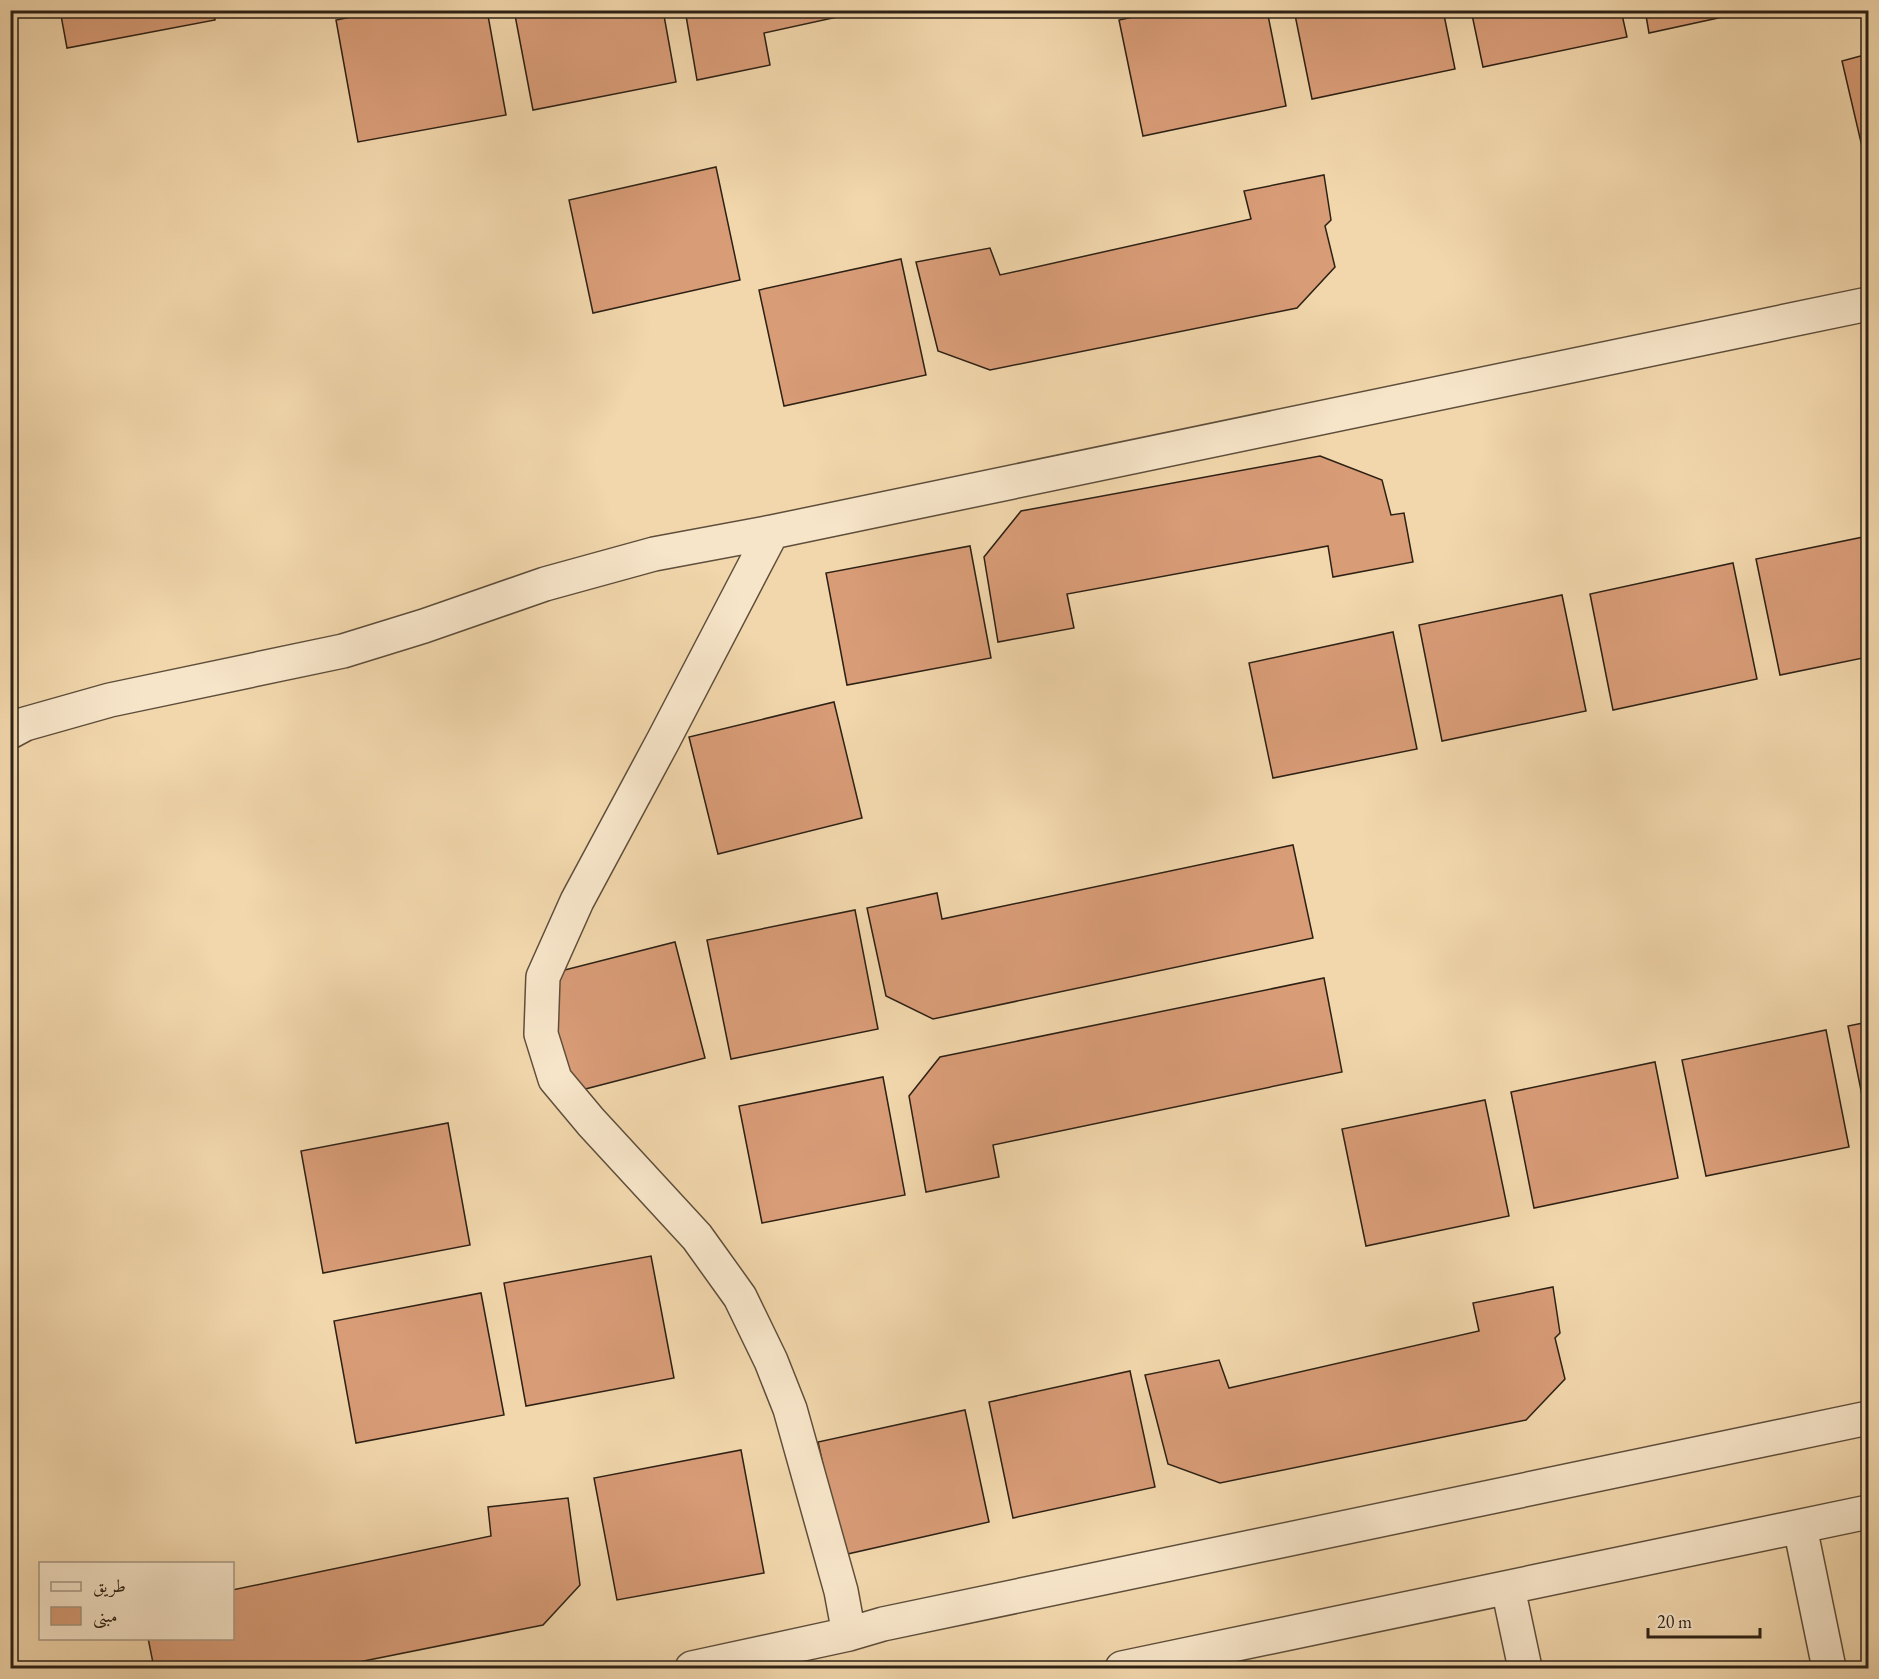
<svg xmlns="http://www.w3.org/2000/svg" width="1879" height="1679" font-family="'EB Garamond',Amiri,serif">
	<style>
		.building { fill: #d89c77; stroke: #2d2115; stroke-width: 1.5 }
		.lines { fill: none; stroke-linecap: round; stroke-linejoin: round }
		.minor-casing { stroke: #5e4e3b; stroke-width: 36 }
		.minor { stroke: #f7e5c9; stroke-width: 33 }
	</style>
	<rect width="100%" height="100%" fill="#f2d7ac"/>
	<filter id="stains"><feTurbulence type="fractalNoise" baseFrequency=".00333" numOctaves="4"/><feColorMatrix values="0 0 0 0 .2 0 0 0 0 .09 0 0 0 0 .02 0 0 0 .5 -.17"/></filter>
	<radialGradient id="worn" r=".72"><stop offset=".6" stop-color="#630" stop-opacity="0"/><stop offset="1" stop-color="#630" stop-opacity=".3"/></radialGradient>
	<path class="building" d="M60 10H213L215 20 67 48Z
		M386 10H487L506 115 358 142 336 20Z
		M514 10H663L676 82 533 110Z
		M685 10H869L764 33 770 65 697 80Z
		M1166 10H1267L1286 106 1143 136 1119 20Z
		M1294 10H1443L1455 69 1312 99Z
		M1471 10H1621L1627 37 1483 67Z
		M1645 10H1755L1649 33Z
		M1868 54V153L1863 151 1842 61Z
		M716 167 740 280 593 313 569 200Z
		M1324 175 1331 220 1325 226 1335 267 1297 308 990 370 938 351 916 262 990 248 1000 275 1251 219 1244 191Z
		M901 259 926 375 784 406 759 290Z
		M1320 456 1382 480 1391 515 1404 513 1413 562 1333 577 1328 546 1067 594 1074 628 998 642 984 557 1021 511Z
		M1868 536V657L1780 675 1756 559Z
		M970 546 991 658 847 685 826 573Z
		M1733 563 1757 679 1613 710 1590 594Z
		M1562 595 1586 711 1442 741 1419 625Z
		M1393 632 1417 749 1273 778 1249 663Z
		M834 702 862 818 718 854 689 737Z
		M1293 845 1313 938 933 1019 886 996 867 908 937 893 942 919Z
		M855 910 878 1029 731 1059 707 940Z
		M675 942 705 1058 566 1094 537 977Z
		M1324 978 1342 1072 993 1145 999 1177 926 1192 909 1096 940 1057Z
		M1868 1022V1125L1848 1026Z
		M1826 1030 1849 1147 1706 1176 1682 1060Z
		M1655 1062 1678 1178 1534 1208 1511 1092Z
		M883 1077 905 1195 762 1223 739 1106Z
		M1485 1100 1509 1216 1366 1246 1342 1129Z
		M448 1123 470 1245 323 1273 301 1151Z
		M651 1256 674 1378 526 1406 504 1283Z
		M1553 1287 1560 1333 1555 1338 1565 1379 1526 1420 1220 1483 1168 1464 1145 1375 1219 1360 1229 1388 1479 1331 1473 1303Z
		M481 1293 504 1415 356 1443 334 1321Z
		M1130 1371 1155 1487 1013 1518 989 1402Z
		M965 1410 989 1522 843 1555 818 1442Z
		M741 1450 764 1573 617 1600 594 1478Z
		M568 1498 580 1585 543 1625 329 1668H154L148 1638H232V1590L491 1536 488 1507Z"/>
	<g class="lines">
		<g class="minor-casing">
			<path id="minor" d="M772 532 663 741 577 901 543 977 541 1034 555 1079 591 1122 697 1237 740 1297 771 1361 790 1409 841 1591 849 1634
				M10 732 25 724 110 700 343 651 424 626 545 584 654 554 772 532 1868 304
				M1800 1527 1829 1668
				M1508 1588 1525 1668
				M692 1668 849 1634 883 1624 1868 1418
				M1122 1668 1868 1512"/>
		</g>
		<use href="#minor" class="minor"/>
	</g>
	<rect width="1879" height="1679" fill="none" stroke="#f2d7ac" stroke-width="36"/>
	<rect x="12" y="12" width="1855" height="1655" fill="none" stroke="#2d2115" stroke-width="3"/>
	<rect x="18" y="18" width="1843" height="1643" fill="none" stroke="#2d2115" stroke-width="1.5"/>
	<rect x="39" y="1562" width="195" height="78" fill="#f7e5c9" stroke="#a69781" stroke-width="1.5"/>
	<rect x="51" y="1582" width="30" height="9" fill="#f7e5c9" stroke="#a69781" stroke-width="1.5"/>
	<text x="93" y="1592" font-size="18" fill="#2d2115">طريق</text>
	<rect x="51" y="1607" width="30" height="18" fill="#d89c77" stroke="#a69781" stroke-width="1.5"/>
	<text x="93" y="1622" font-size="18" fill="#2d2115">مبنى</text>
	<path d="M1648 1628v9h112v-9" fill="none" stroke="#2d2115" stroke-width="3"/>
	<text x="1657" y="1628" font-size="18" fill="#2d2115" stroke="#f7e5c9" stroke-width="4.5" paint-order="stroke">20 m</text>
	<rect width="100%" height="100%" filter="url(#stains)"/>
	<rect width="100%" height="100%" fill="url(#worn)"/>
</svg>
